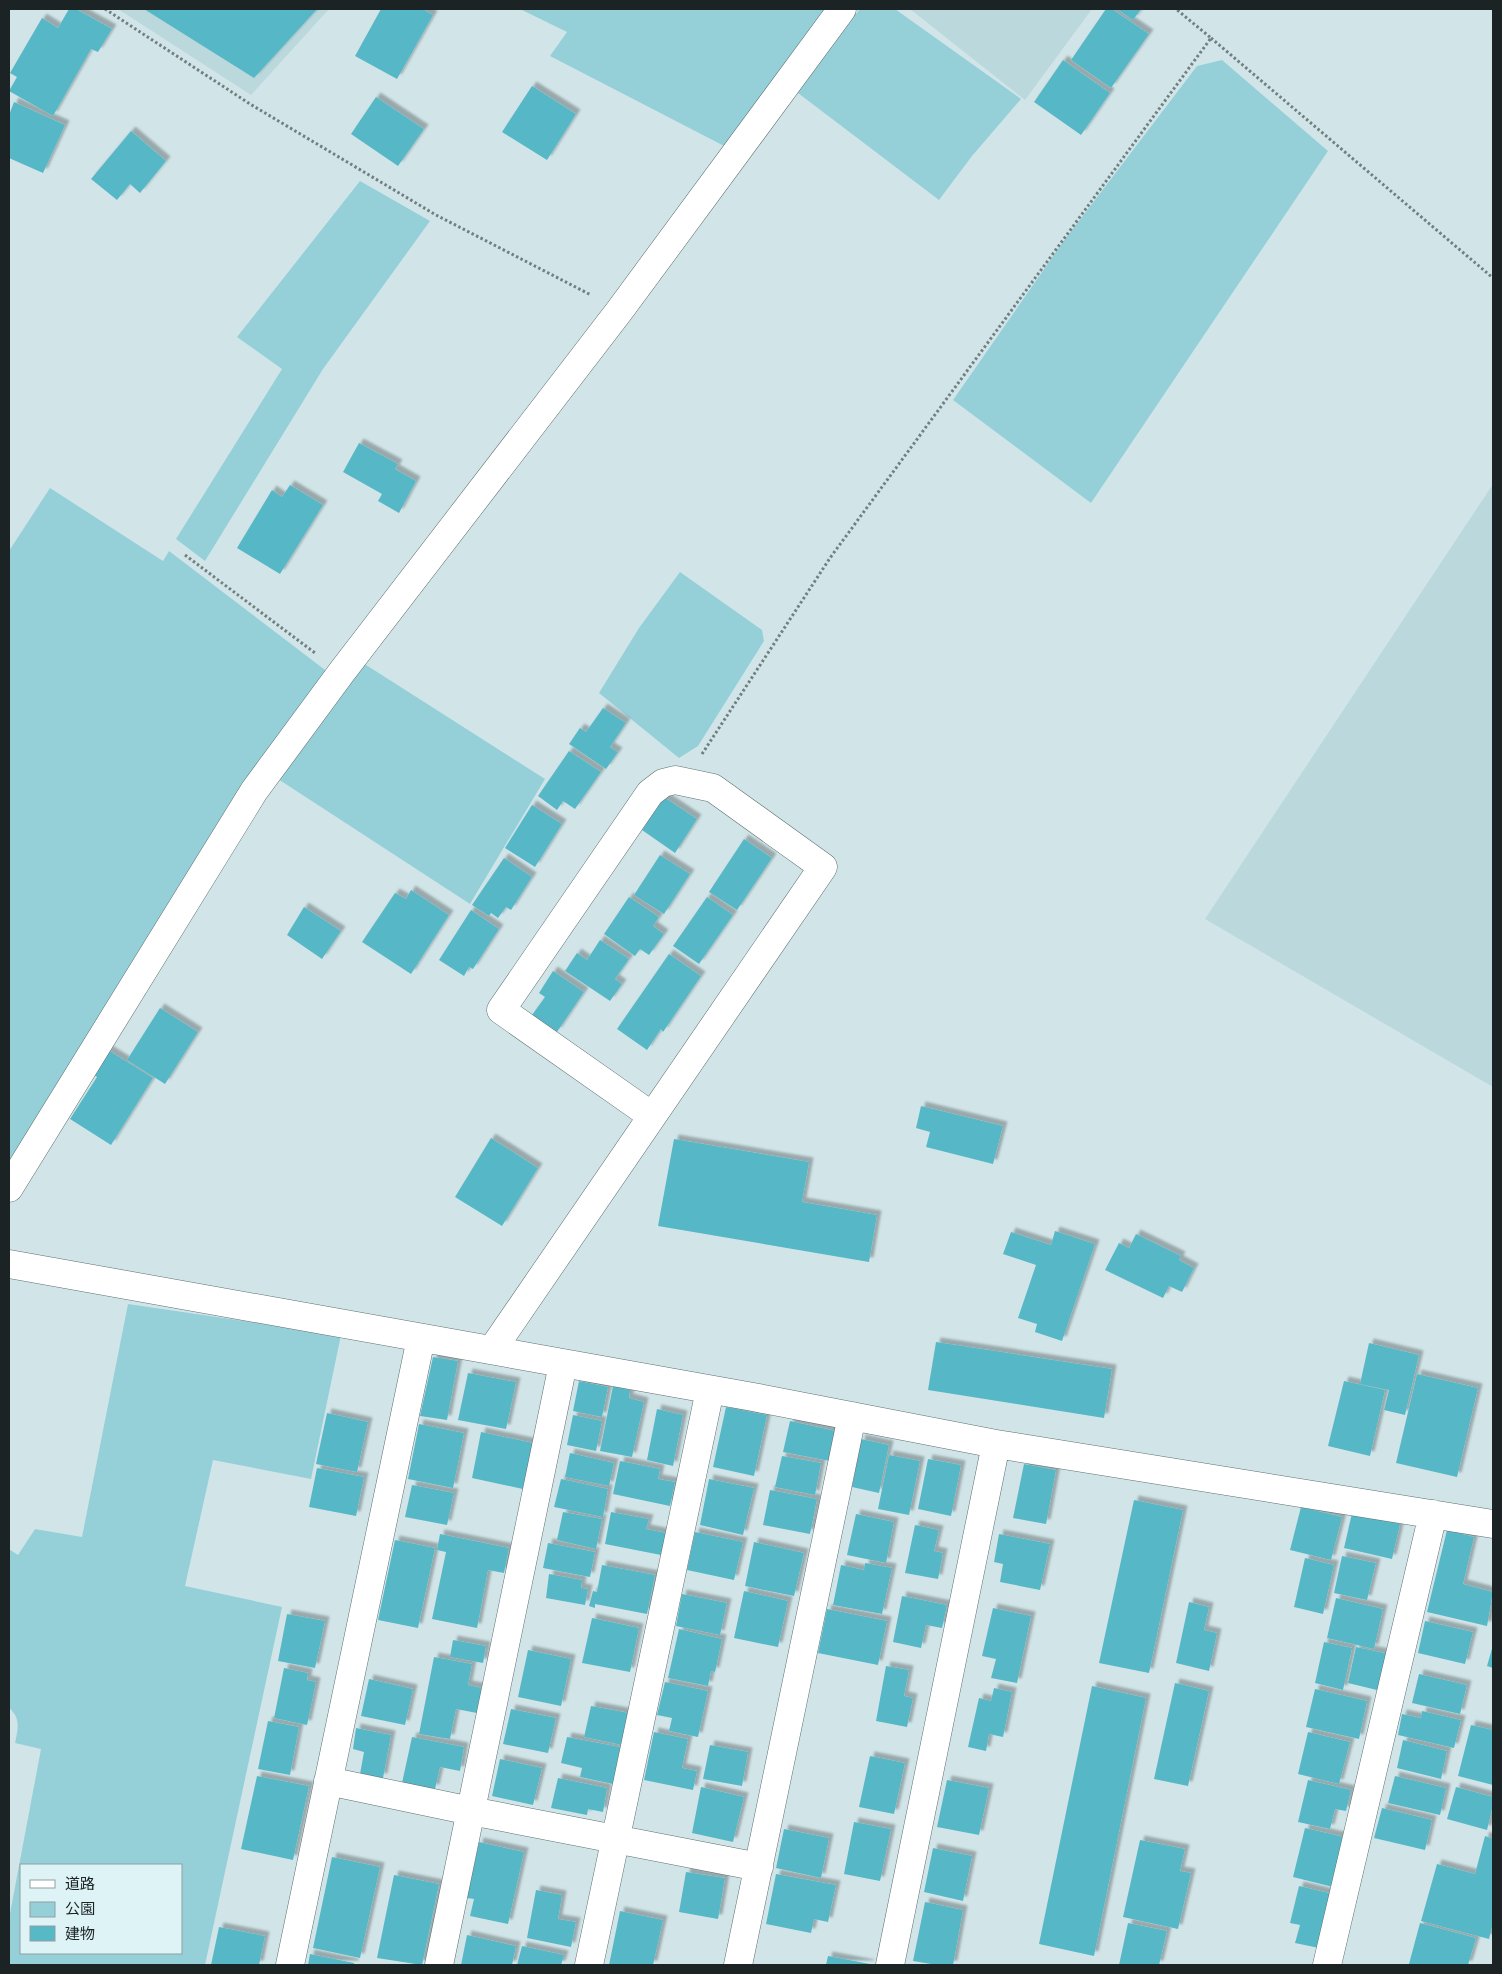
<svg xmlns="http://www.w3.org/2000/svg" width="1502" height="1974" font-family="'Work Sans','Noto Sans JP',sans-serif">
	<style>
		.built { fill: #bbd8dc }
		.green { fill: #95d0d9; fill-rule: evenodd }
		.building { fill: #57b8c6; filter: url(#shadow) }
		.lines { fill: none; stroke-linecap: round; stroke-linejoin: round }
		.minor-casing { stroke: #5d6f72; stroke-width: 29 }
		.path { stroke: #717f81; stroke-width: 3; stroke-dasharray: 2.5 2.5; stroke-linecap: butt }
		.minor { stroke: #fff; stroke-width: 28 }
	</style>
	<defs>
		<filter id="shadow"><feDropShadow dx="4.5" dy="-4.5" stdDeviation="1" flood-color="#0004"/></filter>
	</defs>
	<rect width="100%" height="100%" fill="#d1e5e9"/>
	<path class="built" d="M118 9H329L251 95Z
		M910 9H1092L1025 100Z
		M1493 484V1087L1205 919Z"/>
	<path class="green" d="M520 9H830L728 148 550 56 567 32Z
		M860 9H895L1021 99 972 156 939 200 794 90Z
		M1222 60 1328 151 1091 503 953 400 1063 242 1197 66Z
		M360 181 430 221 323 369 205 561 176 539 282 369 237 337Z
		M50 488 163 561 169 551 329 673 129 972 9 1162V551Z
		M680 572 762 630 764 641 698 746 679 758 599 693 639 628Z
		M363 663 545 779 470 904 278 779Z
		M128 1304 341 1335 311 1479 213 1460 185 1586 282 1607 205 1965H9V1919L41 1749 15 1743C18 1729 21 1718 9 1708V1549L18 1555 35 1529 82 1537ZM21 1865H181V1953H21Z"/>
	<path class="building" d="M69 9H76L112 29 98 52 91 49 53 116 9 91 17 77 10 73 42 18 58 28Z
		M144 9H317L254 78Z
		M381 9H423L433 15 397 79 355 56Z
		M1106 9H1112L1149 34 1111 88 1071 60Z
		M1117 9H1141L1133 20Z
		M1063 60 1110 93 1081 135 1034 102Z
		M532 86 576 114 547 160 502 132Z
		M376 97 424 129 398 166 351 134Z
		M14 102 65 125 43 173 9 158V115Z
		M131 131 166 161 140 193 130 184 117 200 91 179Z
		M359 443 398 464 395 469 416 481 399 513 378 501 382 494 343 472Z
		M290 485 323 505 280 574 237 548 272 490 282 497Z
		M603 708 626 723 610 747 618 752 606 769 569 744 580 728 586 732Z
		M569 751 601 772 575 809 563 801 557 810 538 796Z
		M664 797 697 819 675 853 642 830Z
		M532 805 562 824 535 867 505 848Z
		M744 839 772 858 737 910 709 892Z
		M660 855 690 874 664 914 634 895Z
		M504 858 532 877 511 910 506 907 498 918 491 913 489 916 472 905Z
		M411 890 449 915 411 974 362 942 395 893 406 899Z
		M629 897 659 917 653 926 664 934 649 955 640 949 635 956 604 934Z
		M707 897 733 915 699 964 673 946Z
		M304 907 341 931 322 959 287 935Z
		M471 910 499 929 473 969 469 967 464 976 439 960Z
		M600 940 629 959 615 979 622 984 610 1001 565 971 577 953 587 960Z
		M669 954 701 976 663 1032 661 1029 647 1050 617 1029Z
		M553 971 584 992 557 1032 532 1015 545 997 539 993Z
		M160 1008 198 1032 165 1084 127 1060Z
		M108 1050 153 1078 111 1145 70 1119 97 1077 93 1074Z
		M921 1106 1003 1126 993 1164 926 1147 930 1132 916 1128Z
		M491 1138 538 1168 502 1226 455 1197Z
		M674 1139 809 1162 802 1202 877 1215 869 1262 658 1226Z
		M1055 1231 1095 1244 1062 1341 1035 1332 1037 1324 1018 1318 1036 1265 1003 1254 1011 1232 1051 1245Z
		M1136 1234 1181 1256 1179 1260 1194 1268 1182 1292 1169 1286 1163 1298 1105 1270 1119 1243 1129 1248Z
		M936 1342 1112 1369 1104 1418 928 1390Z
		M1369 1343 1419 1355 1405 1415 1384 1410 1389 1390 1360 1384Z
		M433 1357 458 1361 447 1420 420 1416Z
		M468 1373 516 1382 506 1429 458 1420Z
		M1417 1374 1478 1388 1457 1477 1396 1463Z
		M579 1381 608 1387 602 1417 573 1411Z
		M1344 1381 1385 1390 1370 1456 1328 1446Z
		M613 1386 630 1390 629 1398 644 1402 632 1457 600 1451Z
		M726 1407 767 1415 754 1476 713 1467Z
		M657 1409 683 1415 673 1466 647 1460Z
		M327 1413 368 1422 357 1472 316 1464Z
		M573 1415 602 1421 596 1451 567 1445Z
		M790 1421 836 1431 830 1461 783 1452Z
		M419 1424 464 1433 453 1488 408 1479Z
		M481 1432 533 1443 523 1489 472 1478Z
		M861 1439 889 1445 879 1493 852 1487Z
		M570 1453 614 1463 609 1486 565 1477Z
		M889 1455 920 1461 909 1515 878 1509Z
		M782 1456 821 1463 815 1495 775 1487Z
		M928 1459 961 1465 951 1516 918 1509Z
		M620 1461 660 1469 658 1479 675 1482 670 1506 613 1494Z
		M1024 1464 1056 1470 1046 1524 1013 1518Z
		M317 1468 364 1477 356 1516 309 1507Z
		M561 1479 608 1489 603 1517 554 1507Z
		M709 1479 754 1488 743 1535 700 1525Z
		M412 1485 454 1493 447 1525 405 1517Z
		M770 1490 817 1499 810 1534 763 1525Z
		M1134 1500 1183 1510 1149 1673 1099 1663Z
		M1301 1507 1342 1517 1331 1560 1290 1550Z
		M563 1512 602 1519 596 1549 557 1540Z
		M611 1512 649 1519 646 1529 666 1533 661 1555 605 1544Z
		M1352 1513 1400 1524 1392 1559 1344 1548Z
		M856 1514 894 1522 886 1563 847 1555Z
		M915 1525 939 1530 934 1551 943 1553 938 1579 905 1573Z
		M1447 1530 1474 1537 1463 1584 1493 1592 1487 1626 1427 1612Z
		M695 1532 743 1542 734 1580 687 1570Z
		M440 1534 509 1548 504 1573 488 1570 477 1628 432 1619 446 1552 437 1550Z
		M999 1534 1050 1544 1040 1590 1000 1582 1003 1564 994 1562Z
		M395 1540 435 1548 418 1628 378 1620Z
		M754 1542 804 1553 794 1596 745 1586Z
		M548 1543 595 1552 590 1577 543 1568Z
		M1342 1556 1376 1563 1367 1600 1334 1593Z
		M1305 1558 1334 1565 1323 1614 1294 1607Z
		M865 1563 892 1568 882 1614 833 1605 841 1565 864 1570Z
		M602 1565 655 1575 647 1614 595 1604V1608L589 1606 593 1591 597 1592Z
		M549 1574 582 1580 581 1588 588 1589 585 1605 546 1598Z
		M744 1591 788 1601 778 1647 734 1638Z
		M682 1594 727 1603 720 1635 676 1626Z
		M902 1596 947 1605 942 1628 926 1625 921 1648 893 1642Z
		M1336 1598 1383 1609 1374 1649 1327 1638Z
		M1189 1602 1209 1607 1204 1630 1217 1633 1209 1671 1176 1663Z
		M993 1608 1031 1616 1017 1683 991 1678 996 1659 982 1656Z
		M827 1609 887 1621 878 1665 818 1653Z
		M287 1614 325 1621 315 1668 278 1661Z
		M592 1618 639 1628 630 1672 582 1663Z
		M1425 1621 1473 1632 1465 1664 1418 1653Z
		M679 1629 722 1639 715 1672 711 1671 708 1686 668 1678Z
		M453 1640 486 1646 483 1663 450 1657Z
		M1324 1642 1352 1648 1343 1690 1315 1683Z
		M1493 1645V1668L1487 1666Z
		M1356 1647 1389 1654 1381 1691 1348 1683Z
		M528 1650 571 1659 561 1706 518 1697Z
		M434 1657 472 1664 468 1685 482 1688 477 1713 456 1709 450 1739 419 1734Z
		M886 1666 909 1670 904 1696 913 1698 907 1727 876 1721Z
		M284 1668 308 1673 307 1680 316 1682 307 1725 274 1718Z
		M1419 1674 1467 1685 1460 1714 1412 1703Z
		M369 1679 413 1689 405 1725 361 1716Z
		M665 1682 708 1691 698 1737 669 1731 672 1718 657 1715Z
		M1175 1683 1209 1691 1188 1786 1154 1779Z
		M1092 1686 1146 1698 1094 1956 1039 1944Z
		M994 1688 1012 1692 1003 1737 989 1734 986 1751 968 1747 979 1698 991 1701Z
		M1315 1689 1367 1701 1359 1739 1306 1727Z
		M591 1706 629 1713 622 1745 584 1737Z
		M511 1709 556 1718 548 1753 503 1744Z
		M1422 1711 1461 1720 1454 1748 1398 1735 1402 1714 1421 1718Z
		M268 1721 299 1727 290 1775 258 1769Z
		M1471 1725 1493 1730V1785L1458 1776Z
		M356 1728 391 1735 383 1778 360 1774 364 1752 353 1749Z
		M654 1732 688 1739 682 1768 697 1771 693 1790 644 1780Z
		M1308 1732 1350 1742 1339 1784 1298 1774Z
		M412 1737 464 1747 460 1771 440 1767 435 1789 402 1783Z
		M567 1737 620 1747 613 1784 580 1777 582 1768 561 1763Z
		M1403 1740 1447 1751 1441 1779 1397 1768Z
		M710 1745 748 1752 742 1786 703 1779Z
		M870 1756 905 1763 894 1814 859 1807Z
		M500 1759 542 1768 533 1805 492 1796Z
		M257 1776 309 1786 293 1860 241 1849Z
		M1395 1776 1446 1788 1440 1815 1388 1803Z
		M558 1778 607 1788 603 1812 588 1809 587 1815 551 1808Z
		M947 1780 989 1788 979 1835 937 1827Z
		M1308 1780 1351 1790 1346 1811 1335 1809 1330 1829 1298 1822Z
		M701 1787 744 1797 733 1842 692 1833Z
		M1456 1787 1493 1797V1805L1487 1830 1447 1819Z
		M1382 1808 1432 1820 1425 1850 1374 1838Z
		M854 1822 891 1829 880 1881 844 1874Z
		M1305 1828 1344 1837 1333 1887 1293 1877Z
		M784 1829 829 1838 821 1878 776 1868Z
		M1485 1836 1493 1839V1923L1489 1939 1421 1921 1437 1864 1475 1874Z
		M1140 1840 1185 1849 1180 1871 1191 1873 1178 1929 1123 1917Z
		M479 1842 524 1852 508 1924 470 1916 474 1899 467 1898Z
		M933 1848 972 1856 963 1901 924 1892Z
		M332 1857 380 1867 360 1958 313 1948Z
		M686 1872 725 1878 718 1919 679 1912Z
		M776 1874 836 1885 828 1922 814 1919 811 1933 766 1924Z
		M394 1875 439 1884 422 1965 377 1958Z
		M1299 1886 1333 1894 1319 1948 1295 1943 1300 1925 1290 1923Z
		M536 1890 562 1895 558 1919 576 1922 571 1947 527 1938Z
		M925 1902 963 1910 953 1965H937L913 1961Z
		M620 1911 663 1920 653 1965H609Z
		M1128 1923 1167 1931 1159 1965H1119Z
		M1420 1923 1476 1938 1468 1965 1409 1964Z
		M219 1927 265 1936 259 1965H211Z
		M467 1935 516 1946 512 1965H461Z
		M522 1946 564 1955 561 1965H517Z
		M310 1954 354 1963V1965H308Z
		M828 1956 870 1964 869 1965H826Z"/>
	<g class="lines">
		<g class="minor-casing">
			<path id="minor" d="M9 1188 254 791 341 673 620 310 842 9
				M9 1264 753 1397 996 1444 1493 1524
				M492 1350 823 867 713 788 675 780 663 783 650 793 501 1010 652 1116
				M328 1781 471 1811 759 1867
				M290 1965 421 1338
				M439 1965 563 1364
				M589 1965 710 1390
				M738 1965 852 1416
				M890 1965 996 1444
				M1327 1965 1433 1514"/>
		</g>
		<path class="path" d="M105 9 250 104 436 215 591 295
			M1211 38 1493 278
			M185 555 315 653
			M702 754 830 558 1211 38 1176 9"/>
		<use href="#minor" class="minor"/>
	</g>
	<rect width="1502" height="1974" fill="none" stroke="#1b2324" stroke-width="20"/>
	<rect x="20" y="1864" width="162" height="90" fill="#def3f6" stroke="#90a0a2"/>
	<rect x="30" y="1880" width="25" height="8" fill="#ffffff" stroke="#90a0a2"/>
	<text x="65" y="1889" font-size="15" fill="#1b2324">道路</text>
	<rect x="30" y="1902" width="25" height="15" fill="#95d0d9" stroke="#90a0a2"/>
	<text x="65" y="1914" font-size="15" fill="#1b2324">公園</text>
	<rect x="30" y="1926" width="25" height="15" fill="#57b8c6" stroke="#90a0a2"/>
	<text x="65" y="1939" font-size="15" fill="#1b2324">建物</text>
</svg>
